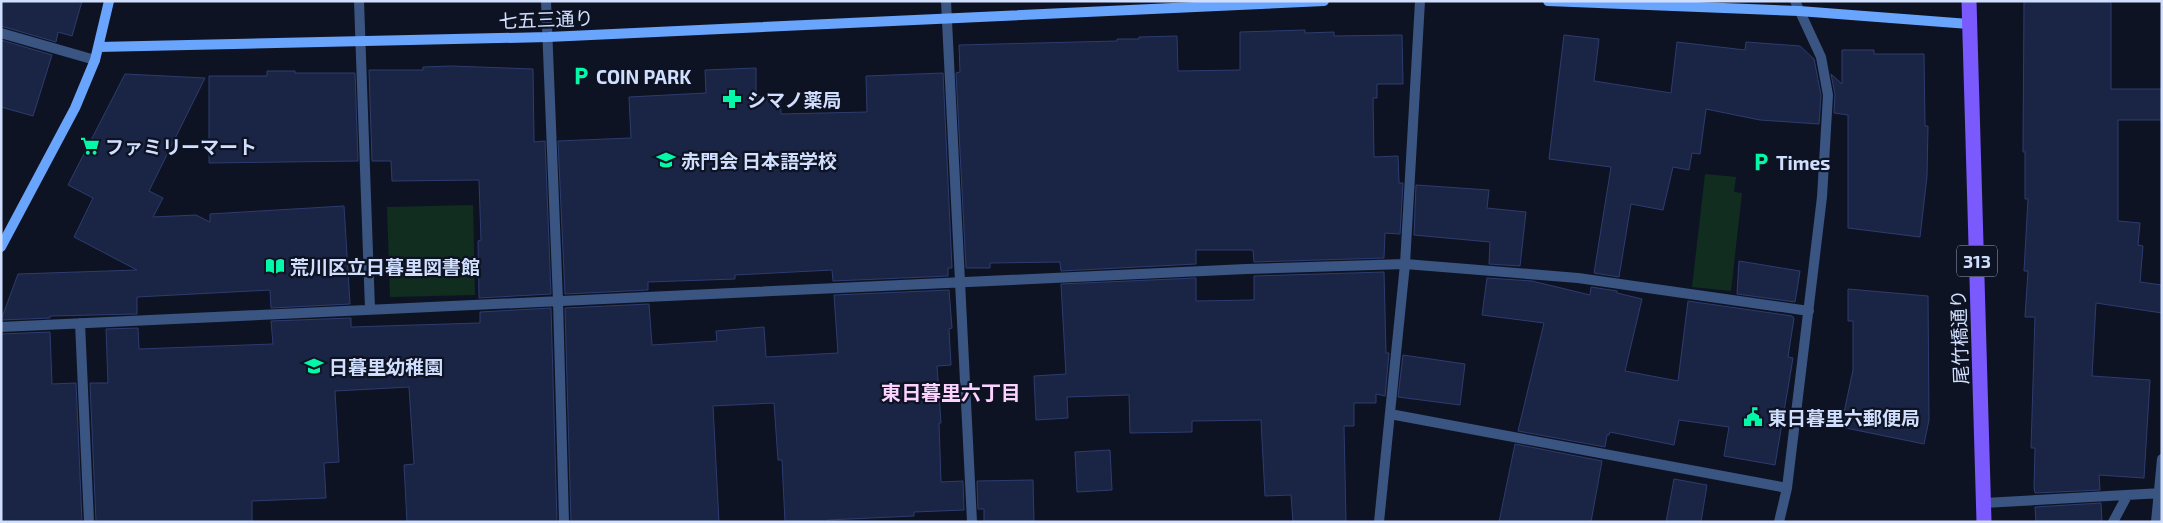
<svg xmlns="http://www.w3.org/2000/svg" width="2163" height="523" font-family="'Exo 2','Noto Sans JP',sans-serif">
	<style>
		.green { fill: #112d20 }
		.building { fill: #1a2444; stroke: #2d3c6f }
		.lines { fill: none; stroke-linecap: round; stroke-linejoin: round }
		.street { stroke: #3a5581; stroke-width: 10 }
		.secondary { stroke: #69a4fd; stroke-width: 10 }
		.primary { stroke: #7a59fd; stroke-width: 15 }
		.labels { text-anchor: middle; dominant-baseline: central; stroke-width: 4.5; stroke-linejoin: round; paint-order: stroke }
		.shield { fill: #0e1323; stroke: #96a2bc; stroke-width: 1 }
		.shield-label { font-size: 18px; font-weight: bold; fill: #d1dffe }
		.street-label { font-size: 19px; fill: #d1dffe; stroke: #0e1323 }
		.poi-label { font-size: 19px; font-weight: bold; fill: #d1dffe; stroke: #0e1323; text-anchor: start }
		.neighbourhood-label { font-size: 20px; font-weight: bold; fill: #fcd2fe; stroke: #0e1323 }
	</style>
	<rect width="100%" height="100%" fill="#0e1323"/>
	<path class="green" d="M1705 174 1736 177 1734 192 1742 193 1731 291 1692 287Z
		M473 205 475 295 390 297 387 207Z"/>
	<path class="building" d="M1 1H82L72 36 58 32 56 42 1 26Z
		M2024 1H2111V89H2162V120H2118V221L2140 223 2138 245 2143 246 2140 282 2162 285V313L2096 303 2092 376 2150 380 2144 478 2099 475 2100 490 2035 493 2034 488 2035 448H2031L2035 317H2025L2028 271H2024L2028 199H2025V152H2023Z
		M1305 30V33L1334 32V36L1402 35 1403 84H1377V98H1373L1374 157 1398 156 1399 183H1403L1400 234 1385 233 1384 258 1254 262 1253 250H1196V264L1061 271 1060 262 990 263V268H966L956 73 960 72 959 45 1117 41V39H1139V37L1177 36 1178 71 1240 70V32Z
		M1564 35 1599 39 1594 81 1671 93 1677 42 1745 50 1746 42 1800 46 1814 59 1821 95 1819 124 1760 120 1706 109 1700 154 1692 153 1689 170 1673 167 1663 210 1631 204 1619 277 1594 273 1611 167 1549 159Z
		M1 40 52 55 33 116 1 107Z
		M1842 50H1874V54H1924L1925 126H1928L1927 176 1920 237 1848 228V115L1834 113 1835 94 1831 74 1842 84Z
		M452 66 533 69 534 142 545 141 551 294 479 298 478 241 481 240 479 180 392 181 391 161H372L369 70H423V67Z
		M756 68V97L780 96 781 114 867 112 866 76 943 73 952 268H948V276L833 281 832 270 735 275V279L648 282V290L565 294 558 141 631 138 629 97 706 93 705 70Z
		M267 71H295V73H355L358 161 209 163V76H267Z
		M125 74 205 78 149 191 163 198 153 217 196 215 210 222V214L344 206 350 304 271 308 270 290 137 297V314L50 316V318L1 320 18 274 137 270 74 237 93 198 68 185Z
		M1416 185 1489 190 1487 208 1526 212 1520 266 1489 264 1490 242 1414 235Z
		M1739 261 1800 271 1795 302 1737 294Z
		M1384 272 1386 353H1389L1385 396 1376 394V403H1354V426H1344L1346 522H1293L1291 495 1265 496 1261 420 1192 421V432L1130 433 1129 395 1067 397 1068 418 1036 420 1034 376 1066 374 1061 284 1196 278V301L1254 300V276Z
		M1487 278 1532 281 1590 295 1591 287 1617 291V293L1642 299 1625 371 1678 381 1688 301 1792 316 1794 318 1788 357 1793 358 1775 465 1724 456 1729 427 1679 420 1674 445 1610 432 1609 435H1607L1605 447 1518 431 1544 323 1482 315Z
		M1848 289 1928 296 1929 420 1924 444 1841 427 1853 370V321H1848Z
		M949 290 952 328 949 329 951 365 937 366 941 423H939L941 482 963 481 964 510 914 512V516L828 520V522H785L782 460H778L774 403 713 406 719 522H571L565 308 649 304 652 345 717 341 716 331 764 327 766 357 838 353 834 295Z
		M551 308 557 522H407L404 465 414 464 409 387 335 391 339 462 324 463 326 498 252 501V522H96L90 383H108L106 329 138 328 139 349 273 344 271 321 351 318V327L480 323V312Z
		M50 332 52 384 76 383 82 522H1V334Z
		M1403 355 1465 364 1460 405 1398 397Z
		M1515 444 1602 461 1591 522H1499Z
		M1110 450 1112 490 1077 492 1075 452Z
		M1674 479 1707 485 1701 522H1666Z
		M1033 480 1034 522H984V509H978L977 481Z
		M2101 503 2102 522H2036L2035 507Z"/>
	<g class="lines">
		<path class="street" d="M359 1 370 309
			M546 1 558 301 564 522
			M946 1 972 522
			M1 33 95 60
			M80 323 89 522
			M1 327 1246 269 1405 264 1578 278 1809 311
			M1390 414 1787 488
			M1984 503 2162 493
			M1379 522 1405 264 1420 1
			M1779 522 1787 488 1822 197 1828 95 1821 57 1795 1
			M2113 522 2127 496
			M2156 522 2162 459"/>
		<path class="secondary" d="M1548 1 1799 11 1969 24
			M98 47 548 37 1324 1
			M1 247 75 108 95 60 109 1"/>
		<path class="primary" d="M1969 1 1984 522"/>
	</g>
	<defs>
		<g id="parking-bare" transform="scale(1.5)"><path d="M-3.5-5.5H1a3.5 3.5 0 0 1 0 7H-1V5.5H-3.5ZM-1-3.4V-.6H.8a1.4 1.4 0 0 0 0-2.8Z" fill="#03f8a8" stroke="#0e1323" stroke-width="2.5" paint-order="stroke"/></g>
		<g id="pharmacy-bare" transform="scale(1.5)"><path d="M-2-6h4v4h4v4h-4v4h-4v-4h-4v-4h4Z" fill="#03f8a8" stroke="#0e1323" stroke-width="2.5" paint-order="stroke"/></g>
		<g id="supermarket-bare" transform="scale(1.5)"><path d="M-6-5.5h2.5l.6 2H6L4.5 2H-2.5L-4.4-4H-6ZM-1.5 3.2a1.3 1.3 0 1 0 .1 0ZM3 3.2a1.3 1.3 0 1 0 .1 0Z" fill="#03f8a8" stroke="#0e1323" stroke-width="2.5" paint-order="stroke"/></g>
		<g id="university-bare" transform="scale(1.5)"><path d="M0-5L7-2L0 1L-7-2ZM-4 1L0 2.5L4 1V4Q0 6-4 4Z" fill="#03f8a8" stroke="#0e1323" stroke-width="2.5" paint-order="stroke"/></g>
		<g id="library-bare" transform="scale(1.5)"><path d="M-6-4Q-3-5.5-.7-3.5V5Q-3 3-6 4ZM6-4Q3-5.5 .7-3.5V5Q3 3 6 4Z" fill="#03f8a8" stroke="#0e1323" stroke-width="2.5" paint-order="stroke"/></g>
		<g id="school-bare" transform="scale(1.5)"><path d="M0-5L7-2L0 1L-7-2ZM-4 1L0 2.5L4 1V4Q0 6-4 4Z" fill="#03f8a8" stroke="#0e1323" stroke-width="2.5" paint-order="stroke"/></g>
		<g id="civic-bare" transform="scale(1.5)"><path d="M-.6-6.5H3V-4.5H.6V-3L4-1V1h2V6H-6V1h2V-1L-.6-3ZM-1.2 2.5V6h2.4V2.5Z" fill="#03f8a8" stroke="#0e1323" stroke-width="2.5" paint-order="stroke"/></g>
	</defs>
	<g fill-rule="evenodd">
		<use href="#parking-bare" x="581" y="76"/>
		<use href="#pharmacy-bare" x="732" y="99"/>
		<use href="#supermarket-bare" x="90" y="146"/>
		<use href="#university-bare" x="666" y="160"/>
		<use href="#parking-bare" x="1761" y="162"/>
		<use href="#library-bare" x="275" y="266"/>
		<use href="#school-bare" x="314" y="366"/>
		<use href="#civic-bare" x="1753" y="417"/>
	</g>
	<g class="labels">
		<rect class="shield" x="1957" y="245.5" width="40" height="31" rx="4"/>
		<g class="shield-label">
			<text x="1977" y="261">313</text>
		</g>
		<g class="street-label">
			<text transform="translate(546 19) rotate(-2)">七五三通り</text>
			<text transform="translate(1959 337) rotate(-92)">尾竹橋通り</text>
		</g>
		<g class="poi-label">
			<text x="596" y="76">COIN PARK</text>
			<text x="747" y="99">シマノ薬局</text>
			<text x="105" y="146">ファミリーマート</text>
			<text x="681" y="160">赤門会 日本語学校</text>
			<text x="1776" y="162">Times</text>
			<text x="290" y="266">荒川区立日暮里図書館</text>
			<text x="329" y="366">日暮里幼稚園</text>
			<text x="1768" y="417">東日暮里六郵便局</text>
		</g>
		<g class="neighbourhood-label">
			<text x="951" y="392">東日暮里六丁目</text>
		</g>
	</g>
	<rect width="2163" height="523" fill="none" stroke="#d1dffe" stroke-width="5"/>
</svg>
